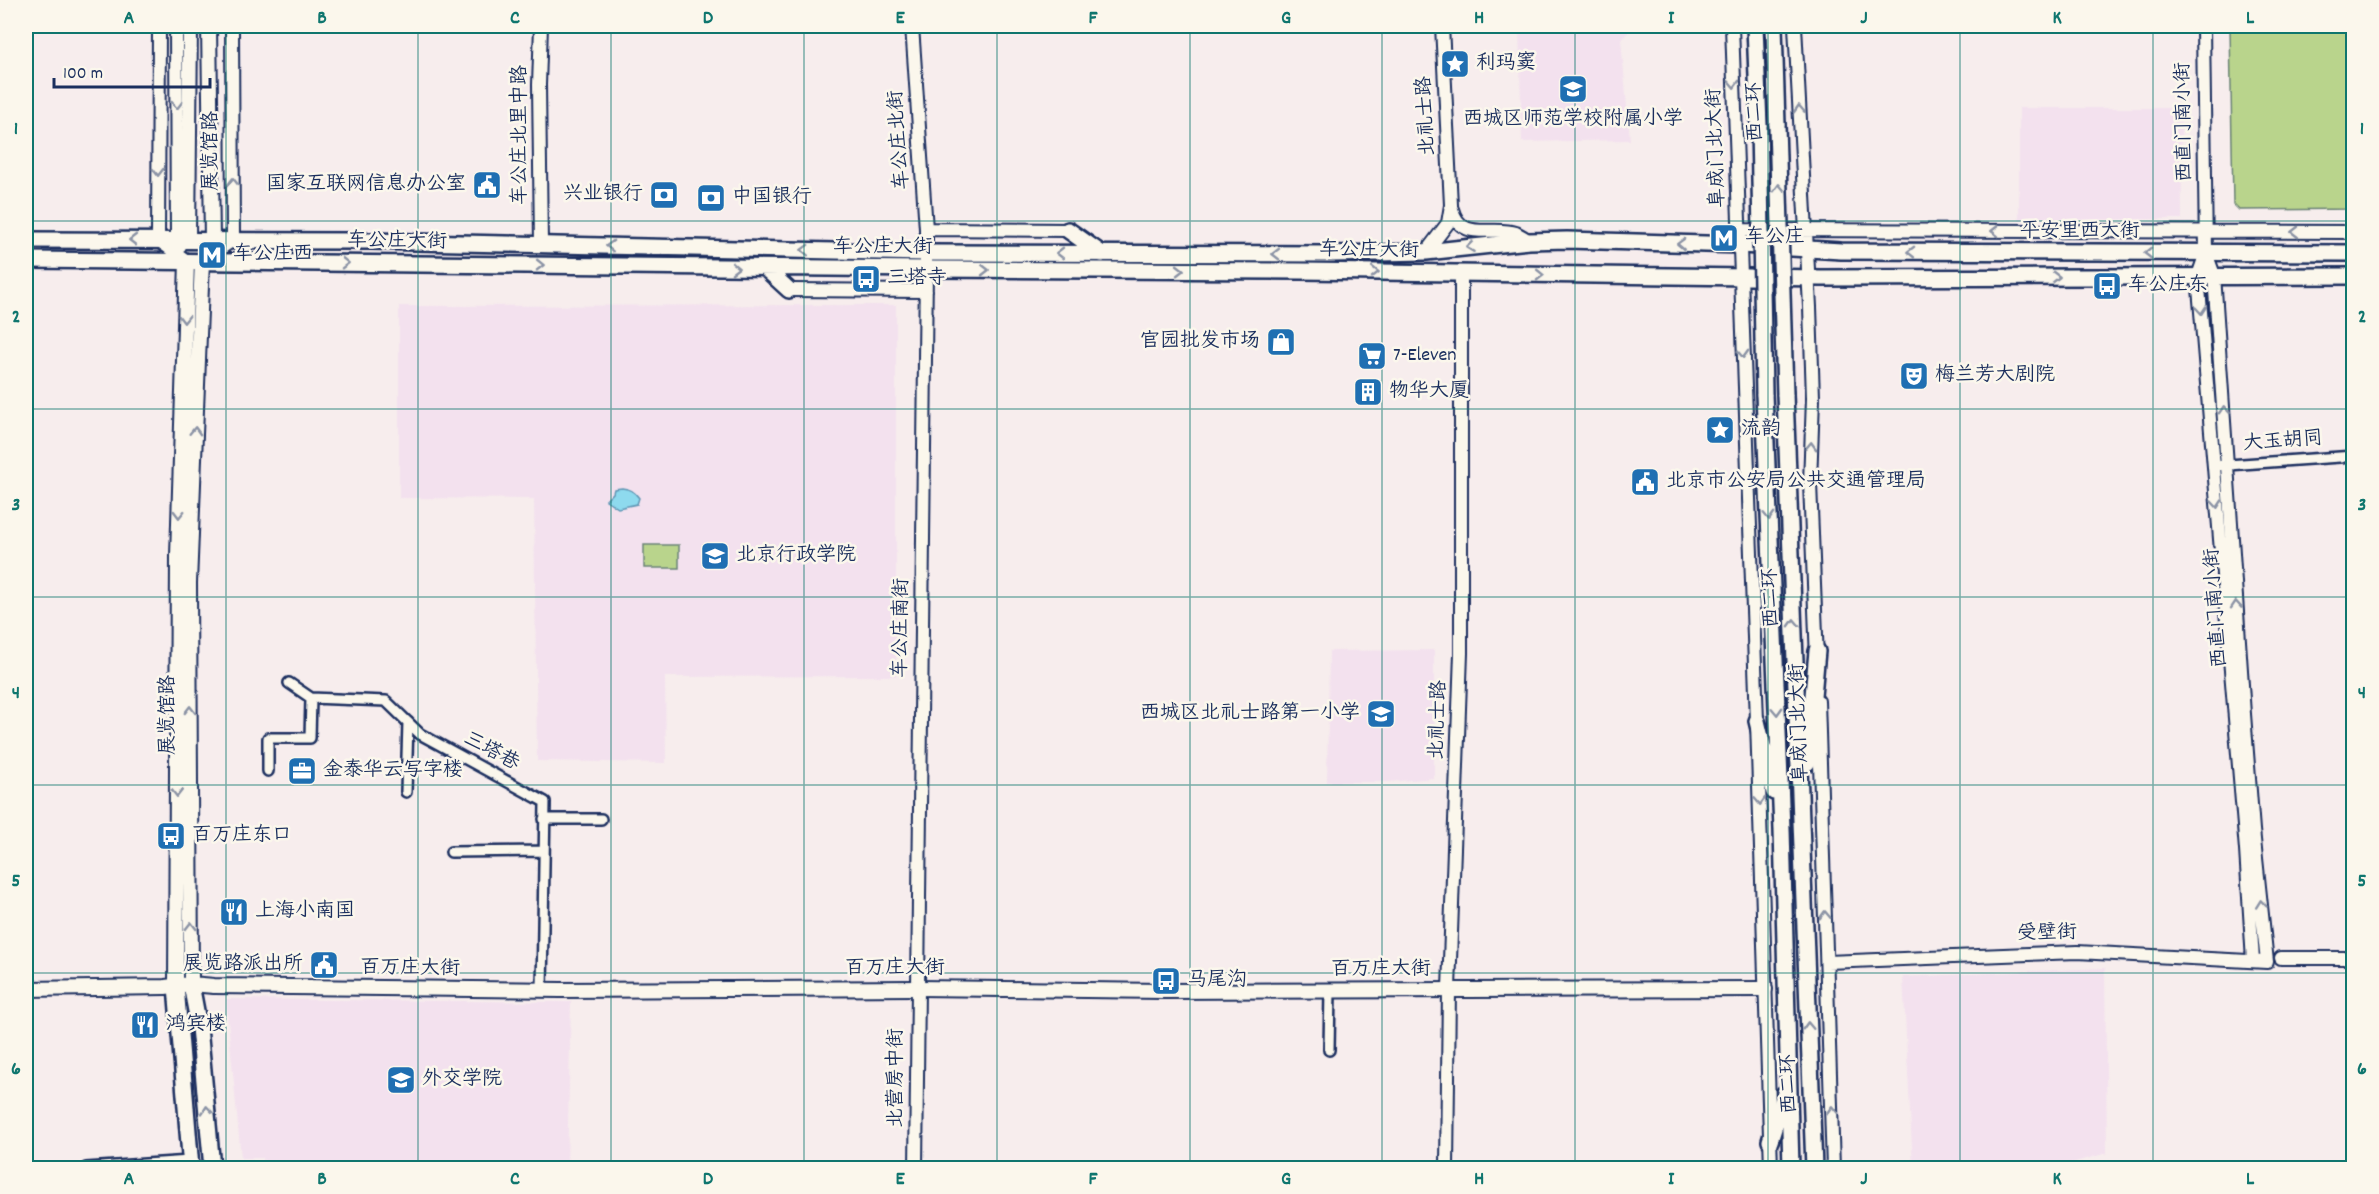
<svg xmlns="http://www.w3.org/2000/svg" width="2379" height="1194" font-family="Dekko,'LXGW WenKai TC',sans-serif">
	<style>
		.built { fill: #f3e1ee }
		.green { fill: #b9d48c; stroke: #6a8275; stroke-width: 1.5 }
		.water { fill: #8edaee; stroke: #6096b4; stroke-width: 1.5 }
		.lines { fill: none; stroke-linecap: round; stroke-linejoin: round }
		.minor-casing { stroke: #1b2f5e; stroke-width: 14 }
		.tertiary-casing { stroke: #1b2f5e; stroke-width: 16 }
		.secondary-casing { stroke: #1b2f5e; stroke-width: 18 }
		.primary-casing { stroke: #1b2f5e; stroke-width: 20 }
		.trunk-casing { stroke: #1b2f5e; stroke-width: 20 }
		.minor { stroke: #fbf7ec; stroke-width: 9 }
		.tertiary { stroke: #fbf7ec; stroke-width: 12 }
		.secondary { stroke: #fbf7ec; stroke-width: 14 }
		.primary { stroke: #fbf7ec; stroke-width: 15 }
		.trunk { stroke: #fbf7ec; stroke-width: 15 }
		.trunk-bridge-casing { stroke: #1b2f5e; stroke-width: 20; stroke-linecap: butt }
		.trunk-bridge { stroke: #fbf7ec; stroke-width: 15 }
		.oneway { stroke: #8b93a5 }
		.grid { fill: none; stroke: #0f766e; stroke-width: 1.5; stroke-opacity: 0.55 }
		.labels { text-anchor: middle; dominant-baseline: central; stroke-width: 5; stroke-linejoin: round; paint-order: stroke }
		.poi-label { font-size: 20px; fill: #1b2f5e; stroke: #fbf7ec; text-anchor: start }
		.street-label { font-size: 20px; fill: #1b2f5e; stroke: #fbf7ec }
		.neatline { fill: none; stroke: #0f766e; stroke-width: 2 }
		.grid-label { font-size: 20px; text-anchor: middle; font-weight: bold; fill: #0f766e }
	</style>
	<rect width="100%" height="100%" fill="#f7eded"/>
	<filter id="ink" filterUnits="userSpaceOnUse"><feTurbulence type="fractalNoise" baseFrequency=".0167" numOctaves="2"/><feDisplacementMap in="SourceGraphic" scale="12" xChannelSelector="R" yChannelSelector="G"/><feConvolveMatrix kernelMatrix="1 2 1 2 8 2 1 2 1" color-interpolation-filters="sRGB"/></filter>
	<g filter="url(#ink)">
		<path class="built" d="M1519 26H1632V29L1621 39 1630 140 1522 142Z
			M2019 108H2181L2182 219 2019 220Z
			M896 305V676L665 677 666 763 537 761 534 499 399 498V306Z
			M1434 650V778L1388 782H1327L1329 651Z
			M26 864 32 980H26Z
			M2105 968 2107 1153 2061 1166V1168H1913L1903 977Z
			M226 999 571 1002 567 1168H264L263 1158H241Z"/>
		<path class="green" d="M2230 26H2353V209L2239 210 2233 204Z
			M644 545H679V568H644Z"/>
		<path class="water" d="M622 488C630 489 634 491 639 498L637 504 618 508 606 500 613 493 614 489Z"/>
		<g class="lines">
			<g class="minor-casing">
				<path id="minor" d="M2214 466 2354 456
					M289 683 311 698 386 701 420 734 545 802 542 990
					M268 771V738H310L311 698
					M406 792 408 722
					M544 819H601
					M451 852 544 851
					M1329 1050 1330 990
					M86 1168 190 1161"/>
			</g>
			<g class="tertiary-casing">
				<path id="tertiary" d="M159 26 158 240 187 261
					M176 26 177 240 180 246
					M912 26 926 229V269L916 1168
					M1732 26 1757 721 1771 1168
					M1795 26 1810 307 1813 398 1810 483 1817 660
					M1452 209C1461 243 1492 225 1516 233 1520 235 1525 238 1529 241
					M926 229 1068 230
					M1739 230 2354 232
					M541 244 539 85 541 26
					M1426 252 1448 223 1451 205 1442 26
					M2206 253 2198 276 2246 850 2253 961
					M202 261 233 240 232 26
					M789 290 926 291
					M1818 701 1833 1168
					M2281 958H2354
					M1827 962 2077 952 2267 962 2253 830 2244 714 2214 275 2206 253 2203 26
					M1447 1168 1449 989 1461 653V274"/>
			</g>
			<g class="secondary-casing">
				<path id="secondary" d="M209 26 212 240
					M188 239 190 26
					M191 984 189 583 202 261
					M176 986 178 556 187 261
					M26 989 165 987 191 984 214 986 561 990 917 988 1163 991 1765 989"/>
			</g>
			<g class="primary-casing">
				<path id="primary" d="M1068 230 1102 254
					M26 240 371 241 926 253 1331 254 1426 252 1529 241 1567 240 1740 245 1841 251 2354 253
					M26 260 926 269 1301 271 1821 278 2354 276
					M765 268 789 290
					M191 984 199 1027 212 1168
					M176 986 191 1168"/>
			</g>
			<g class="trunk-casing">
				<path id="trunk" d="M1755 26 1759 126
					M1774 26 1777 125
					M1764 394 1782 829 1791 1168
					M1785 394 1814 1168
					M1757 721 1774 792
					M1807 763 1817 651
					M1770 1141 1785 1093"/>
			</g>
			<use href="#minor" class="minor"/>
			<use href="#tertiary" class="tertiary"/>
			<use href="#secondary" class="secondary"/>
			<use href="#primary" class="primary"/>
			<use href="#trunk" class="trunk"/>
			<g class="trunk-bridge-casing">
				<path id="trunk-bridge" d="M1777 125 1785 394
					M1759 126 1764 394"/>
			</g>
			<use href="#trunk-bridge" class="trunk-bridge"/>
		</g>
		<defs><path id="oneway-chevron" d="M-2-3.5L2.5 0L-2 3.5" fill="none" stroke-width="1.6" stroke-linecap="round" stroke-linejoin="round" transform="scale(1.5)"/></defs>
		<g class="oneway">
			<use href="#oneway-chevron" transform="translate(1734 84) rotate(88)"/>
			<use href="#oneway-chevron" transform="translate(177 105) rotate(90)"/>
			<use href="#oneway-chevron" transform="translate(1799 109) rotate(-93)"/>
			<use href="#oneway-chevron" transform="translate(158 172) rotate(90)"/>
			<use href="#oneway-chevron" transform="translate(233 182) rotate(-90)"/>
			<use href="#oneway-chevron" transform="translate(1779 188) rotate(-92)"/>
			<use href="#oneway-chevron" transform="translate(1995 231) rotate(180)"/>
			<use href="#oneway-chevron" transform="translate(2295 232) rotate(-180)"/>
			<use href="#oneway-chevron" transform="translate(133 240) rotate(180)"/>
			<use href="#oneway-chevron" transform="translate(1681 244) rotate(-178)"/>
			<use href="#oneway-chevron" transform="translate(610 246) rotate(-178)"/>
			<use href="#oneway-chevron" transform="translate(1470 247) rotate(173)"/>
			<use href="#oneway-chevron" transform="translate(805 250) rotate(-178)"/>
			<use href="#oneway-chevron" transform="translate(1911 252) rotate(-179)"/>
			<use href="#oneway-chevron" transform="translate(1060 253) rotate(-180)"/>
			<use href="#oneway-chevron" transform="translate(2148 253) rotate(-180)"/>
			<use href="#oneway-chevron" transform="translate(1276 254) rotate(-180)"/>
			<use href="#oneway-chevron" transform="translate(345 263) rotate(1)"/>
			<use href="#oneway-chevron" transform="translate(540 265) rotate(1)"/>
			<use href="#oneway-chevron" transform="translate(735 268) rotate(1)"/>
			<use href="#oneway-chevron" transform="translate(985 270)"/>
			<use href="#oneway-chevron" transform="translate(1180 270)"/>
			<use href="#oneway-chevron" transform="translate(1375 272) rotate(1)"/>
			<use href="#oneway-chevron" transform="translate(1540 275) rotate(1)"/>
			<use href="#oneway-chevron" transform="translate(2056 277)"/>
			<use href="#oneway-chevron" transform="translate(2201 310) rotate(85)"/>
			<use href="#oneway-chevron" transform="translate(184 319) rotate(91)"/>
			<use href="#oneway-chevron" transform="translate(1743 354) rotate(88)"/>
			<use href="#oneway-chevron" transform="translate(2224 410) rotate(-94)"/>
			<use href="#oneway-chevron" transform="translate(195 431) rotate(-88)"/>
			<use href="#oneway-chevron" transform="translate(1811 446) rotate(-88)"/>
			<use href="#oneway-chevron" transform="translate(2217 504) rotate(85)"/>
			<use href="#oneway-chevron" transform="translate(179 514) rotate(91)"/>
			<use href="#oneway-chevron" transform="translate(1769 516) rotate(88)"/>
			<use href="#oneway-chevron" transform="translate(2236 605) rotate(-94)"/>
			<use href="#oneway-chevron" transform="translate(1794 623) rotate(-92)"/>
			<use href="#oneway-chevron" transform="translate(190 710) rotate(-90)"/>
			<use href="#oneway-chevron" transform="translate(1777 711) rotate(88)"/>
			<use href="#oneway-chevron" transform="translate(177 793) rotate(90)"/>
			<use href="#oneway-chevron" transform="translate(1760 801) rotate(88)"/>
			<use href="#oneway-chevron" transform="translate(2261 904) rotate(-96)"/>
			<use href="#oneway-chevron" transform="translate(1825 915) rotate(-92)"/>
			<use href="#oneway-chevron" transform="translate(191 926) rotate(-90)"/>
			<use href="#oneway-chevron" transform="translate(1808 1026) rotate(-92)"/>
			<use href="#oneway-chevron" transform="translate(207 1110) rotate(-95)"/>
			<use href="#oneway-chevron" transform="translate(1832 1110) rotate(-92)"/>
		</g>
	</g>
	<path class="grid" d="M226 26V1168M418 26V1168M611 26V1168M804 26V1168M997 26V1168M1190 26V1168M1382 26V1168M1575 26V1168M1768 26V1168M1960 26V1168M2153 26V1168M26 221H2354M26 409H2354M26 597H2354M26 785H2354M26 973H2354"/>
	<defs>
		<g id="sight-square" transform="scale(1.5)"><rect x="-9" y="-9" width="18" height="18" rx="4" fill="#1f6fb2" stroke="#fbf7ec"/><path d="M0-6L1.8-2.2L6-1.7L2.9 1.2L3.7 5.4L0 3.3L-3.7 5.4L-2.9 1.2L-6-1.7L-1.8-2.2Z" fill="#fff"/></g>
		<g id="school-square" transform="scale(1.5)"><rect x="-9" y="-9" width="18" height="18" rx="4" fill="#1f6fb2" stroke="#fbf7ec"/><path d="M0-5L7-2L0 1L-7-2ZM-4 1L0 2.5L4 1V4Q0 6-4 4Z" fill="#fff"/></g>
		<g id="civic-square" transform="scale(1.5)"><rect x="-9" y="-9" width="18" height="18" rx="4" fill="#1f6fb2" stroke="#fbf7ec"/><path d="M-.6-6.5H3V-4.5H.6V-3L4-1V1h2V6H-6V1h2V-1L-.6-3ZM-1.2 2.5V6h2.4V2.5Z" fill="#fff"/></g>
		<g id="bank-square" transform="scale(1.5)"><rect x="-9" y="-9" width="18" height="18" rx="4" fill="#1f6fb2" stroke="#fbf7ec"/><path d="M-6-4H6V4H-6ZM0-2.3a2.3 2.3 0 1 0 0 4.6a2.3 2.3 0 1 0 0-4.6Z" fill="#fff"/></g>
		<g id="metro-square" transform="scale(1.5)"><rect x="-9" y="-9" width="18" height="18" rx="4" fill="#1f6fb2" stroke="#fbf7ec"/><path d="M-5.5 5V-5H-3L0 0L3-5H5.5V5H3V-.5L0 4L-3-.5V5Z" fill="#fff"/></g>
		<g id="bus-square" transform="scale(1.5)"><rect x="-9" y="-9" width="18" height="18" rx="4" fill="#1f6fb2" stroke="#fbf7ec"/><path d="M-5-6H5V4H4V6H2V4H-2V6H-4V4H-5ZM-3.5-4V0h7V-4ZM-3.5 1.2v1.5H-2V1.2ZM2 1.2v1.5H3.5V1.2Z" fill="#fff"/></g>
		<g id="shop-square" transform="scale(1.5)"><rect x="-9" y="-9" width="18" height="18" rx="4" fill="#1f6fb2" stroke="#fbf7ec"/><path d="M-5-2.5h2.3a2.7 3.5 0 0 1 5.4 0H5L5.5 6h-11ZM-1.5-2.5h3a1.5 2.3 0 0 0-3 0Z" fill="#fff"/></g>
		<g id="supermarket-square" transform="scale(1.5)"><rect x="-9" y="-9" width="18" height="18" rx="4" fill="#1f6fb2" stroke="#fbf7ec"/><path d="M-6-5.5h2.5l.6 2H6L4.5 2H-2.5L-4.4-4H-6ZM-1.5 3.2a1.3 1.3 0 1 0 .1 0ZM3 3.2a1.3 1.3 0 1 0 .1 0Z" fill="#fff"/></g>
		<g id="theatre-square" transform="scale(1.5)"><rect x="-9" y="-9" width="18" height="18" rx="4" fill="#1f6fb2" stroke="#fbf7ec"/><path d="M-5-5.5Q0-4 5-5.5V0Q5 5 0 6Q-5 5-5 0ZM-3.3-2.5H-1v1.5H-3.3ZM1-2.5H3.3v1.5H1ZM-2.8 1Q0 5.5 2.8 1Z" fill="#fff"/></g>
		<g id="building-square" transform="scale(1.5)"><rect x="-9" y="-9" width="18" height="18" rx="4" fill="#1f6fb2" stroke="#fbf7ec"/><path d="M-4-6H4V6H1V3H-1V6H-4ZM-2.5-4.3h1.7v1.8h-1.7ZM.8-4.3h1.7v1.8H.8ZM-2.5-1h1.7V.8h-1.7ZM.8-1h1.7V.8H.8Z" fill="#fff"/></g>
		<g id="university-square" transform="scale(1.5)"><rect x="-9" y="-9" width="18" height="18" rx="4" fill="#1f6fb2" stroke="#fbf7ec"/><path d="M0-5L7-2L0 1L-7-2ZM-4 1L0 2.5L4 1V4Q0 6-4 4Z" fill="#fff"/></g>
		<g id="office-square" transform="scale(1.5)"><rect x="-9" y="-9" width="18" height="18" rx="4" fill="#1f6fb2" stroke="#fbf7ec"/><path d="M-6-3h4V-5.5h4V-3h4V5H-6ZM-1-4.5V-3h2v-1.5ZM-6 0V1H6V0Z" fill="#fff"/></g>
		<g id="restaurant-square" transform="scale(1.5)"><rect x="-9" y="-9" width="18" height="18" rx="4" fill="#1f6fb2" stroke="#fbf7ec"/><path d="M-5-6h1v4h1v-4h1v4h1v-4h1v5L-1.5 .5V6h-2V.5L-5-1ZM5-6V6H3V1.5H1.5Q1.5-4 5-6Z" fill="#fff"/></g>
	</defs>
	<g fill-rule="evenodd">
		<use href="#sight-square" x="1455" y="64"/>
		<use href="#school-square" x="1573" y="89"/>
		<use href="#civic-square" x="487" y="185"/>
		<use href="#bank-square" x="664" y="195"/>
		<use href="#bank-square" x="711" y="198"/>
		<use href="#metro-square" x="1724" y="238"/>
		<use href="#metro-square" x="212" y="255"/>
		<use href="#bus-square" x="866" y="279"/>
		<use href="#bus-square" x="2107" y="286"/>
		<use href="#shop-square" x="1281" y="342"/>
		<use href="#supermarket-square" x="1372" y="356"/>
		<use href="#theatre-square" x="1914" y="376"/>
		<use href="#building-square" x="1368" y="392"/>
		<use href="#sight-square" x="1720" y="430"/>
		<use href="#civic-square" x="1645" y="482"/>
		<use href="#university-square" x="715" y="556"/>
		<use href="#school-square" x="1381" y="714"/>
		<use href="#office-square" x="302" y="771"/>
		<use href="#bus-square" x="171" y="836"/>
		<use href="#restaurant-square" x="234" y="912"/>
		<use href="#civic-square" x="324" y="965"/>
		<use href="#bus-square" x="1166" y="981"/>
		<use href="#restaurant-square" x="145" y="1025"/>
		<use href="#university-square" x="401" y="1080"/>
	</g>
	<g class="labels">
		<g class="poi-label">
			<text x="1476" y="64">利玛窦</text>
			<text x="1573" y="120" text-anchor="middle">西城区师范学校附属小学</text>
			<text x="466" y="185" text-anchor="end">国家互联网信息办公室</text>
			<text x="643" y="195" text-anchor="end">兴业银行</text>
			<text x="732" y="198">中国银行</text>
			<text x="1745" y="238">车公庄</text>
			<text x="233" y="255">车公庄西</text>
			<text x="887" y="279">三塔寺</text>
			<text x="2128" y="286">车公庄东</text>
			<text x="1260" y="342" text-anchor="end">官园批发市场</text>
			<text x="1393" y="356">7-Eleven</text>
			<text x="1935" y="376">梅兰芳大剧院</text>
			<text x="1389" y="392">物华大厦</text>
			<text x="1741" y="430">流韵</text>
			<text x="1666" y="482">北京市公安局公共交通管理局</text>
			<text x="736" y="556">北京行政学院</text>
			<text x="1360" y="714" text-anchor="end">西城区北礼士路第一小学</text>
			<text x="323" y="771">金泰华云写字楼</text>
			<text x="192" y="836">百万庄东口</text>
			<text x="255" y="912">上海小南国</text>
			<text x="303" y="965" text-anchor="end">展览路派出所</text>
			<text x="1187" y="981">马尾沟</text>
			<text x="166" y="1025">鸿宾楼</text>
			<text x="422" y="1080">外交学院</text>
		</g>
		<g class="street-label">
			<text transform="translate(1756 112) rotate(-92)">西二环</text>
			<text transform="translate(1427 116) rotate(-93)">北礼士路</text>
			<text transform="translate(2185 122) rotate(-91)">西直门南小街</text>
			<text transform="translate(521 135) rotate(-90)">车公庄北里中路</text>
			<text transform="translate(900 140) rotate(-94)">车公庄北街</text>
			<text transform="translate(1717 148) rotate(-92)">阜成门北大街</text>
			<text transform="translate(212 151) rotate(-90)">展览馆路</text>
			<text x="2080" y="232">平安里西大街</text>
			<text transform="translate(397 242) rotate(1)">车公庄大街</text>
			<text x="883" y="248">车公庄大街</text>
			<text transform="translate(1369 251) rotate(1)">车公庄大街</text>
			<text transform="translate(2283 442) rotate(-4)">大玉胡同</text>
			<text transform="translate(1772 598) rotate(-92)">西二环</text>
			<text transform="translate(2217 608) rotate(-94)">西直门南小街</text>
			<text transform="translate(902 628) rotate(-89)">车公庄南街</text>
			<text transform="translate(169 715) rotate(-90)">展览馆路</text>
			<text transform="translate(1439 720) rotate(-88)">北礼士路</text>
			<text transform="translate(1800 723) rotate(-92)">阜成门北大街</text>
			<text transform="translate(491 752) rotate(28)">三塔巷</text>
			<text transform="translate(2047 934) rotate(-1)">受壁街</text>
			<text transform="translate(410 969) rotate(1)">百万庄大街</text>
			<text x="895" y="969">百万庄大街</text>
			<text x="1381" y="970">百万庄大街</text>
			<text transform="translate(897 1078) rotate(-90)">北营房中街</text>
			<text transform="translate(1790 1084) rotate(-92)">西二环</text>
		</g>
	</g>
	<rect width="2379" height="1194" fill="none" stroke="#fbf7ec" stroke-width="66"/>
	<path d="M54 78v9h156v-9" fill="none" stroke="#1b2f5e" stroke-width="3"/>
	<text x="63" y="78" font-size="18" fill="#1b2f5e" stroke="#fbf7ec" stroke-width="4.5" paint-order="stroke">100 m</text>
	<rect x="33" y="33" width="2313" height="1128" class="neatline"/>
	<g class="grid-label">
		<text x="129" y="23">A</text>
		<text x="322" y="23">B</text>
		<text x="515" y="23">C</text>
		<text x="708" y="23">D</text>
		<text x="900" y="23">E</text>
		<text x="1093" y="23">F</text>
		<text x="1286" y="23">G</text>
		<text x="1479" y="23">H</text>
		<text x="1671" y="23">I</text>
		<text x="1864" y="23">J</text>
		<text x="2057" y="23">K</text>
		<text x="2250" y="23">L</text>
		<text x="16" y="134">1</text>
		<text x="2362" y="134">1</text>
		<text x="16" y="322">2</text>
		<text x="2362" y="322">2</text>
		<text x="16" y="510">3</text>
		<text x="2362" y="510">3</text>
		<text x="16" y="698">4</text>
		<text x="2362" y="698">4</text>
		<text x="16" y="886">5</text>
		<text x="2362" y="886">5</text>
		<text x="16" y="1074">6</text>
		<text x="2362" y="1074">6</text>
		<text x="129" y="1184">A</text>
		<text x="322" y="1184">B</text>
		<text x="515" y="1184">C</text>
		<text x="708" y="1184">D</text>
		<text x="900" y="1184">E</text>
		<text x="1093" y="1184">F</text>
		<text x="1286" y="1184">G</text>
		<text x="1479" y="1184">H</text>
		<text x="1671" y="1184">I</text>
		<text x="1864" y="1184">J</text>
		<text x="2057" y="1184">K</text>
		<text x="2250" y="1184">L</text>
	</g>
</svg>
